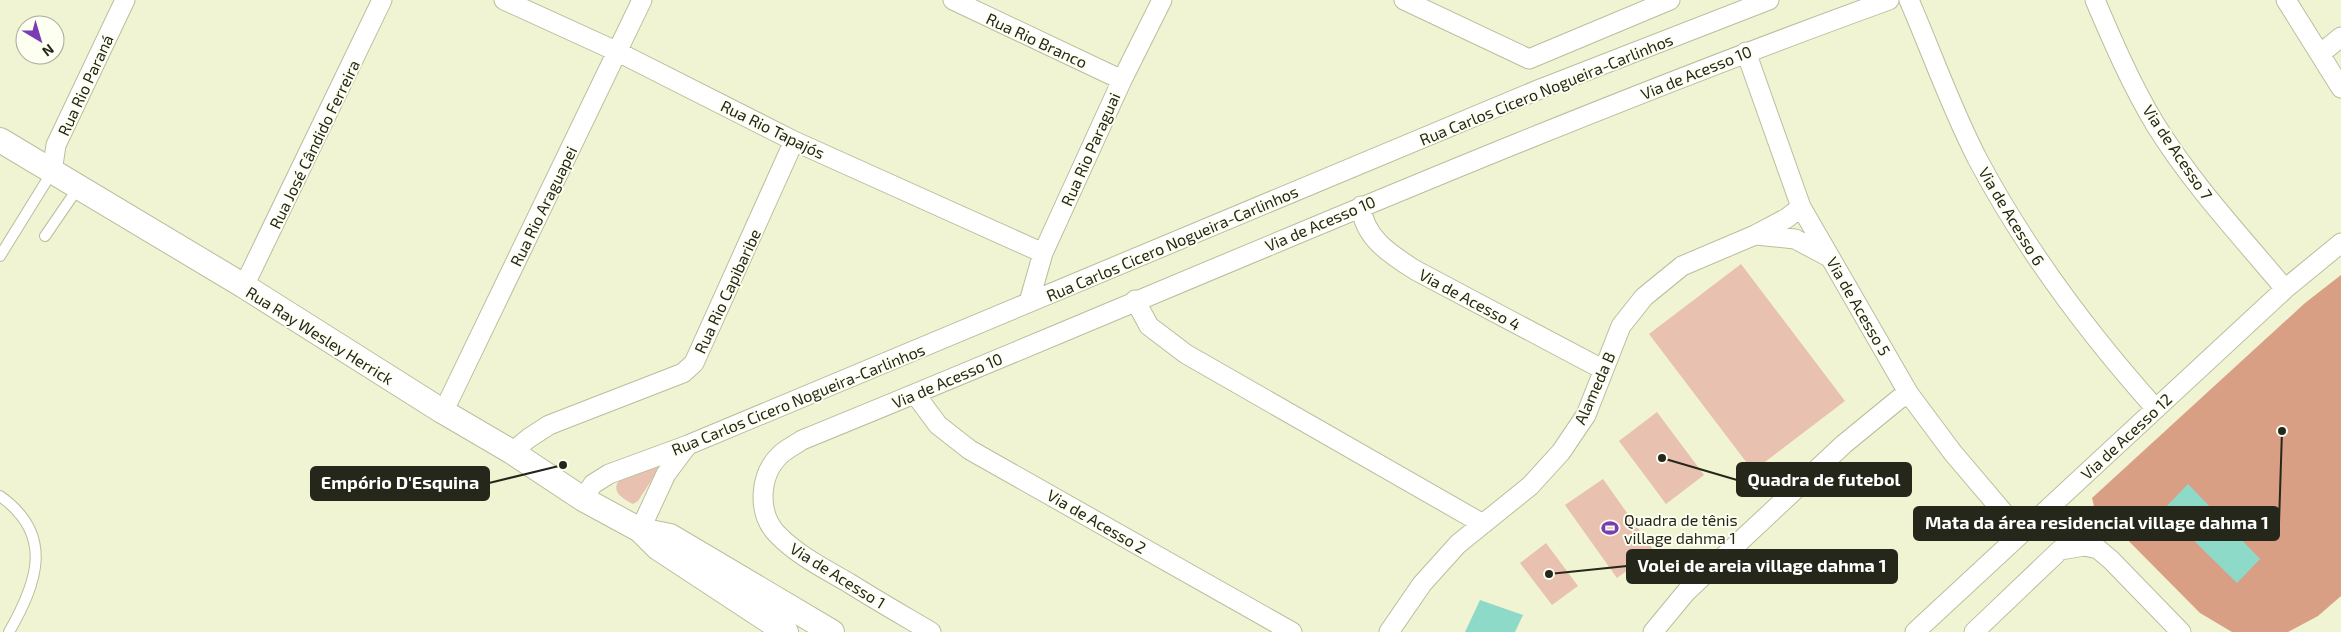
<svg xmlns="http://www.w3.org/2000/svg" width="2341" height="632" font-family="'Exo 2',sans-serif">
	<style>
		.green { fill: #e8c1b0 }
		.forest { fill: #d99f85 }
		.water { fill: #8edac9 }
		.lines { fill: none; stroke-linecap: round; stroke-linejoin: round }
		.service-casing { stroke: #babe9d; stroke-width: 12 }
		.minor-casing { stroke: #babe9d; stroke-width: 21 }
		.tertiary-casing { stroke: #babe9d; stroke-width: 26 }
		.service { stroke: #fff; stroke-width: 10 }
		.minor { stroke: #fff; stroke-width: 19 }
		.tertiary { stroke: #fff; stroke-width: 24 }
		.labels { text-anchor: middle; dominant-baseline: central; stroke-width: 4; stroke-linejoin: round; paint-order: stroke }
		.street-label { font-size: 16px; fill: #26271b; stroke: #fdfff1 }
		.poi-label { font-size: 16px; fill: #26271b; stroke: #fdfff1; text-anchor: start }
		.leader { fill: none; stroke: #26271b; stroke-width: 2 }
		.callout-dot { fill: #26271b; stroke: #fdfff1; stroke-width: 2 }
		.callout { fill: #26271b; stroke: #26271b; stroke-width: 2 }
		.callout-label { font-size: 18px; text-anchor: middle; font-weight: bold; fill: #fff }
	</style>
	<rect width="100%" height="100%" fill="#f0f4d2"/>
	<path class="green" d="M1741 264 1845 401 1753 471 1649 334Z
		M1657 412 1704 475 1666 504 1619 441Z
		M658 461 662 464 638 501 633 504C622 498 609 491 621 478Z
		M1603 479 1654 551 1617 578 1565 505Z
		M1546 543 1578 586 1552 605 1520 563Z"/>
	<path class="forest" d="M2341 275V596L2318 616 2288 632H2232L2200 613 2094 506 2092 498 2305 303Z"/>
	<path class="water" d="M2188 484 2260 559 2237 583 2163 510Z
		M1480 600 1523 615 1515 632H1465Z"/>
	<g class="lines">
		<g class="service-casing">
			<path id="service" d="M45 236 78 188
				M0 256 52 172
				M0 496C55 535 37 583 9 632"/>
		</g>
		<g class="minor-casing">
			<path id="minor" d="M504 0 618 52 794 141 1043 253
				M953 0 1122 80
				M1404 0 1529 59
				M1909 0C1932 53 1951 108 1978 160 2026 250 2088 333 2156 409
				M2095 0C2113 42 2131 84 2155 124 2192 184 2240 235 2285 289
				M2286 0 2341 88
				M1746 52 1801 207 1909 394 1953 453 2021 533
				M2320 54 2341 37
				M1529 59 1670 0
				M52 172 56 145 125 0
				M1361 206C1364 238 1390 254 1415 270L1602 369
				M1756 235 1795 239 1829 257
				M244 286 382 0
				M1135 300 1149 326 1186 354 1483 524
				M1029 302 1043 253 1122 80 1162 0
				M915 394 938 425 970 450 1292 632
				M442 411 449 400 642 0
				M512 452 529 438 549 425 683 373 694 363 794 141
				M583 499 593 484 609 474 688 445 1540 89 1769 0
				M640 530 666 474 687 446
				M931 632C904 616 876 600 849 583 825 569 797 555 777 534 757 513 759 475 780 455 786 449 795 445 802 440 1164 293 1521 133 1889 0
				M1389 632 1422 584 1458 544 1530 486 1561 452 1586 415 1621 326 1644 297 1682 266 1755 235 1787 218 1801 207
				M1653 632 1686 592 1751 531 1844 444 1899 399 1909 394
				M1915 632 2285 289 2341 243
				M1974 632 2060 550 2085 546 2098 549 2111 560 2181 632"/>
		</g>
		<g class="tertiary-casing">
			<path id="tertiary" d="M0 140 244 286 442 411 512 452 583 499 640 530 658 548 786 632
				M640 530 670 536 832 632"/>
		</g>
		<use href="#service" class="service"/>
		<use href="#minor" class="minor"/>
		<use href="#tertiary" class="tertiary"/>
	</g>
	<defs>
		<g id="stadium-bare" transform="scale(1.35)"><path d="M0-5a6.5 5 0 1 0 0 10a6.5 5 0 1 0 0-10ZM-3.5-1.8h7v3.6h-7Z" fill="#7a3cb2" stroke="#fdfff1" stroke-width="2.5" paint-order="stroke"/></g>
	</defs>
	<g fill-rule="evenodd">
		<use href="#stadium-bare" x="1610" y="528"/>
	</g>
	<g class="labels">
		<g class="street-label">
			<text transform="translate(1037 40) rotate(25)">Rua Rio Branco</text>
			<text transform="translate(1696 72) rotate(-22)">Via de Acesso 10</text>
			<text transform="translate(85 85) rotate(-65)">Rua Rio Paraná</text>
			<text transform="translate(1546 89) rotate(-22)">Rua Carlos Cicero Nogueira-Carlinhos</text>
			<text transform="translate(773 129) rotate(26)">Rua Rio Tapajós</text>
			<text transform="translate(314 144) rotate(-64)">Rua José Cândido Ferreira</text>
			<text transform="translate(1090 149) rotate(-66)">Rua Rio Paraguai</text>
			<text transform="translate(2178 152) rotate(56)">Via de Acesso 7</text>
			<text transform="translate(543 206) rotate(-64)">Rua Rio Araguapei</text>
			<text transform="translate(2012 216) rotate(59)">Via de Acesso 6</text>
			<text transform="translate(1320 223) rotate(-23)">Via de Acesso 10</text>
			<text transform="translate(1172 243) rotate(-23)">Rua Carlos Cicero Nogueira-Carlinhos</text>
			<text transform="translate(727 291) rotate(-65)">Rua Rio Capibaribe</text>
			<text transform="translate(1470 299) rotate(28)">Via de Acesso 4</text>
			<text transform="translate(1859 306) rotate(60)">Via de Acesso 5</text>
			<text transform="translate(320 335) rotate(32)">Rua Ray Wesley Herrick</text>
			<text transform="translate(947 380) rotate(-23)">Via de Acesso 10</text>
			<text transform="translate(1594 388) rotate(-66)">Alameda B</text>
			<text transform="translate(798 399) rotate(-22)">Rua Carlos Cicero Nogueira-Carlinhos</text>
			<text transform="translate(2126 436) rotate(-43)">Via de Acesso 12</text>
			<text transform="translate(1097 521) rotate(30)">Via de Acesso 2</text>
			<text transform="translate(838 575) rotate(32)">Via de Acesso 1</text>
		</g>
		<g class="poi-label">
			<text x="1624" y="519">Quadra de tênis<tspan x="1624" dy="18">village dahma 1</tspan></text>
		</g>
	</g>
	<path class="leader" d="M1662 458L1737 480M563 465L489 483M2282 431L2279 523M1549 574L1627 566"/>
	<g class="callout-dot">
		<circle cx="1662" cy="458" r="5"/>
		<circle cx="563" cy="465" r="5"/>
		<circle cx="2282" cy="431" r="5"/>
		<circle cx="1549" cy="574" r="5"/>
	</g>
	<g class="callout">
		<rect x="1737" y="463" width="174" height="33" rx="5"/>
		<rect x="311" y="467" width="178" height="33" rx="5"/>
		<rect x="1914" y="507" width="365" height="33" rx="5"/>
		<rect x="1627" y="550" width="270" height="33" rx="5"/>
	</g>
	<g class="callout-label">
		<text x="1824" y="486">Quadra de futebol</text>
		<text x="400" y="489">Empório D'Esquina</text>
		<text x="2097" y="529">Mata da área residencial village dahma 1</text>
		<text x="1762" y="572">Volei de areia village dahma 1</text>
	</g>
	<g transform="translate(40 40) rotate(142)"><circle r="24" fill="#fdfff1" stroke="#a7a99b"/>
	<path d="M0-4L9 19L0 12L-9 19Z" fill="#7a3cb2"/>
	<text y="-8" font-size="14" font-weight="bold" text-anchor="middle" fill="#26271b">N</text>
	</g>
</svg>
